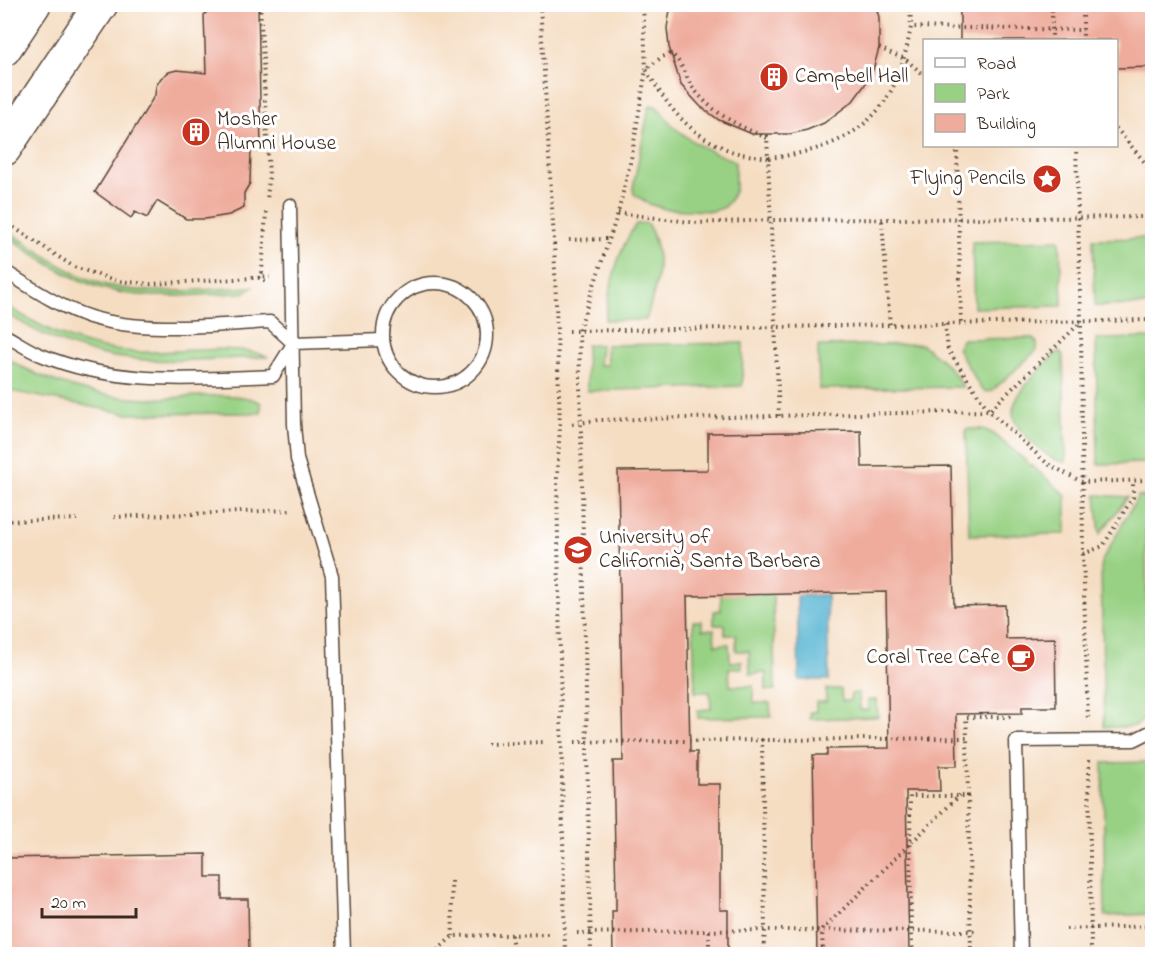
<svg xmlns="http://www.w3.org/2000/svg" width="1157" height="959" font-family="'Indie Flower',sans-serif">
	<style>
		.green { fill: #98d184; stroke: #6a7e51; stroke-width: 1.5 }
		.water { fill: #53b4d2; stroke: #476f78; stroke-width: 1.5 }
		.building { fill: #efac9c }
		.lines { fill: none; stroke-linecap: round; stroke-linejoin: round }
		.lane-casing { stroke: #574537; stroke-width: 15 }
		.secondary-casing { stroke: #574537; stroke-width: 36 }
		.path { stroke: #574537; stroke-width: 4; stroke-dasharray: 1.5 4.5; stroke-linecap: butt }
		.lane { stroke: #fff; stroke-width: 12 }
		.secondary { stroke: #fff; stroke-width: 33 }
		.labels { text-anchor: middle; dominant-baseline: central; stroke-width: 6; stroke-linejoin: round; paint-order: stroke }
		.poi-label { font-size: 21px; fill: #3b2a1e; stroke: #fff; text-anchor: start }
	</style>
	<rect width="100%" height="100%" fill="#fff"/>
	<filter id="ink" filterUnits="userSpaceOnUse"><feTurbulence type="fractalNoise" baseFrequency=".0167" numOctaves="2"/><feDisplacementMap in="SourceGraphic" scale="12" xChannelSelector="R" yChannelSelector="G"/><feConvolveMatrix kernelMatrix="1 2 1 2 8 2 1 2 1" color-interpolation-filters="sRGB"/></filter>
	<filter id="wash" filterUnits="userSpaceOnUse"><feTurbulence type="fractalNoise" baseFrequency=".008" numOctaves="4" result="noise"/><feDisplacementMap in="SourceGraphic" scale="24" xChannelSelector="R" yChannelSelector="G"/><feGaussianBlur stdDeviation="1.35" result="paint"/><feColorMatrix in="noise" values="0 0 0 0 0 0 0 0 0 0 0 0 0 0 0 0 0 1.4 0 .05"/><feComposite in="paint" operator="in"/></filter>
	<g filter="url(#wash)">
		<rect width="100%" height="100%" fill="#f5ddc2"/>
		<path class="green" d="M651 105C661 106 666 120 674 127 692 143 712 153 735 161V189L730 200 723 208 712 211 665 209 649 204 634 194 633 188 649 107Z
			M647 223C666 255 657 286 646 320H605C610 285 616 254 636 224Z
			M6 232 11 233C36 249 62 269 91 280 141 299 200 289 253 287L246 292 240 293C163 296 115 306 46 262 32 253 17 245 6 232Z
			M1152 238V305L1095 306 1093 239Z
			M1060 240 1062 306 974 308 972 242Z
			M4 304C46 331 85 350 136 352 168 354 242 342 267 357 164 360 95 374 5 312Z
			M1033 338 1037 343V350L992 391 987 392 981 389 957 348 963 339Z
			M1152 338V463L1098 464 1096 339Z
			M743 343 742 386 587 391 586 345H601L599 365H607L606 345Z
			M921 344C939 357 952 367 963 387L819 389 818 346Z
			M1060 352 1063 356 1066 462C1054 462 1042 452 1034 444 1026 436 1014 426 1013 414 1011 395 1044 366 1056 353Z
			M4 357C47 383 98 398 148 399 176 399 239 389 261 403V413L128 414 5 390Z
			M966 429H983L994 434 1066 495V534L969 535Z
			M1096 495 1128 497 1100 534Z
			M1138 496 1145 497 1149 703C1144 732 1128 727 1104 727L1101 563Z
			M773 593 775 690H766V673L750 674 749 651H736V635H725V625H714V611L721 610V594Z
			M693 621H702V630L714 629 715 645 729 644 730 662 742 661V668H729L730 686H753L754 703H770L771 717 698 718V710L711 709 710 692H695Z
			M826 689H841L842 701H850L851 694 859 693 860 710H868V700H877L878 717 810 719V712H816V702H826Z
			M1152 762V914L1105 916 1103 763Z"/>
		<path class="water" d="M827 595 829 680H799L797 596Z"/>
		<g id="blocks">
			<path class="building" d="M215 4H258L261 150H251L250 183 244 193V208L229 215 205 219H186L157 201 147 218 135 212 131 218 95 192 155 95 156 86 161 78 169 72 177 70 206 73 204 15Z
				M671 4H875L879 17V48L873 70 864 86 853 101 824 123 807 130 790 134H752L719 120 700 106 681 85 669 47 667 28Z
				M960 4H1152V67L1116 68V40H960Z
				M861 431 862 467 951 466 954 606 1005 605 1006 639 1055 638 1056 707H1022V713L956 714 957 766H939L940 791H906L909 954H817L813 755H827V749L889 748 886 592 687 596 690 752H697V784H720V910H728V954H613L612 911H616V894L613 761H623L618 471 708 470V433Z
				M206 854V877H222V899H248L249 954H4V858Z"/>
		</g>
	</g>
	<g filter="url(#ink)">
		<use href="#blocks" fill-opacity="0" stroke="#574537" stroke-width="1.5"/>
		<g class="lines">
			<g class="lane-casing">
				<path id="lane" d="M290 205 294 424 297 459 332 576 344 954
					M4 271C32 288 59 307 90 317 145 334 213 325 270 322L293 343 383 340
					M383 335a52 52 0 1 1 104 0a52 52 0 1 1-104 0Z
					M4 335C16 341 28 350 41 355 115 386 194 379 273 376L293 344
					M1021 954 1016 741 1134 740 1152 731"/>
			</g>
			<g class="secondary-casing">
				<path id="secondary" d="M4 49 34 4
					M4 149 101 4"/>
			</g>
			<path class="path" d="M260 4 269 176 267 201
				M540 4 554 241 560 425 557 478 565 954
				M910 4 911 27
				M1052 4V40
				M1083 4V40
				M879 48 905 59 924 75
				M1116 128 1152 171
				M767 135 768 158C818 153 867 137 892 89 902 70 907 48 911 27L1083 30
				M767 138C739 126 713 114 694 89 685 78 683 62 671 54L662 57 646 69C669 109 687 133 731 151 742 155 756 156 768 158L779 416
				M957 146 961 323
				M1076 146 1081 321 1083 554 1088 720
				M266 212 262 272 259 277 268 284
				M618 213 698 223 771 220 1152 217
				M4 221 74 267 117 281 150 284 270 277
				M882 221 890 325
				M569 240 608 239
				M945 324 948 350 989 411 1048 464 1082 482 1152 480
				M569 331 1152 320
				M572 424 598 420 989 411 1081 322
				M114 517 290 510
				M4 521 77 519
				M1083 554 1103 546 1133 497V480
				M762 739 765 930 763 954
				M575 742 967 738 966 717H1014
				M487 744 546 742
				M1089 760 1091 954
				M968 796 971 954
				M451 881 453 936
				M1066 929 1152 926
				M709 931V954
				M577 933 765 930 976 931
				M511 935 514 954
				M433 954 453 936 549 934
				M591 954 579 330 618 213 632 155 646 69 643 4
				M823 954 822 930 960 795
				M913 954 911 930 910 796H968L967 738"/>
			<use href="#lane" class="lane"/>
			<use href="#secondary" class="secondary"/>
		</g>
	</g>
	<defs>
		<g id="building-disc" transform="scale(1.5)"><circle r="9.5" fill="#c8321e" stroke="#fff"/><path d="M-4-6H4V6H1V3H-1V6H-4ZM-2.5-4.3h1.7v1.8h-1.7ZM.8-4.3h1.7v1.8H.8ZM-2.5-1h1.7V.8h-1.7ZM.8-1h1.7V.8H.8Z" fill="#fff"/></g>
		<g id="sight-disc" transform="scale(1.5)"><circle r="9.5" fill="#c8321e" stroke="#fff"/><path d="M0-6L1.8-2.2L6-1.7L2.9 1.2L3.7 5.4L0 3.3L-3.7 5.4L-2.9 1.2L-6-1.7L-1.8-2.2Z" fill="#fff"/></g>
		<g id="university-disc" transform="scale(1.5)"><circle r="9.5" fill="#c8321e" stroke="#fff"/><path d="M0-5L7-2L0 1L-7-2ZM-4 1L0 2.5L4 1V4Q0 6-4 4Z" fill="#fff"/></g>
		<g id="cafe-disc" transform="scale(1.5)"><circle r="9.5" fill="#c8321e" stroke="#fff"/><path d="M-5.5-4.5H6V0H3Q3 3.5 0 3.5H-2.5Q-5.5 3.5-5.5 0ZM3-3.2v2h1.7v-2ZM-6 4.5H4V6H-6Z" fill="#fff"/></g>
	</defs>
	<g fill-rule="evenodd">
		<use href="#building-disc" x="774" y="77"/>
		<use href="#building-disc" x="196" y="132"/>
		<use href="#sight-disc" x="1047" y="179"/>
		<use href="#university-disc" x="578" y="550"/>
		<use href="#cafe-disc" x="1021" y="658"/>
	</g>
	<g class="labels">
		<g class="poi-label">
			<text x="795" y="77">Campbell Hall</text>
			<text x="217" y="120">Mosher<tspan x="217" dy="24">Alumni House</tspan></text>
			<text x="1026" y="179" text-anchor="end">Flying Pencils</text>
			<text x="599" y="538">University of<tspan x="599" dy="24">California, Santa Barbara</tspan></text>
			<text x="1000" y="658" text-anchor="end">Coral Tree Cafe</text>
		</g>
	</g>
	<rect width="1157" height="959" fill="none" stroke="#fff" stroke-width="24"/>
	<rect x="923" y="39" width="195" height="108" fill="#ffffff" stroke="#b1aaa5" stroke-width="1.5"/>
	<rect x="935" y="58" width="30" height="9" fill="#ffffff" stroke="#b1aaa5" stroke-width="1.5"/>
	<text x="977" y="69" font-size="18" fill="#3b2a1e">Road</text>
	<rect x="935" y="84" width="30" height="18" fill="#98d184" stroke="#b1aaa5" stroke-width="1.5"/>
	<text x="977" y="99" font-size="18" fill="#3b2a1e">Park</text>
	<rect x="935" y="114" width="30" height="18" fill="#efac9c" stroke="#b1aaa5" stroke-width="1.5"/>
	<text x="977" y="129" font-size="18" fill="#3b2a1e">Building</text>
	<path d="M42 908v9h94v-9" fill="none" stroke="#3b2a1e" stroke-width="3"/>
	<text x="51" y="908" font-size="18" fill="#3b2a1e" stroke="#ffffff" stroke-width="4.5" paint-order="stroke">20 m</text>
</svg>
